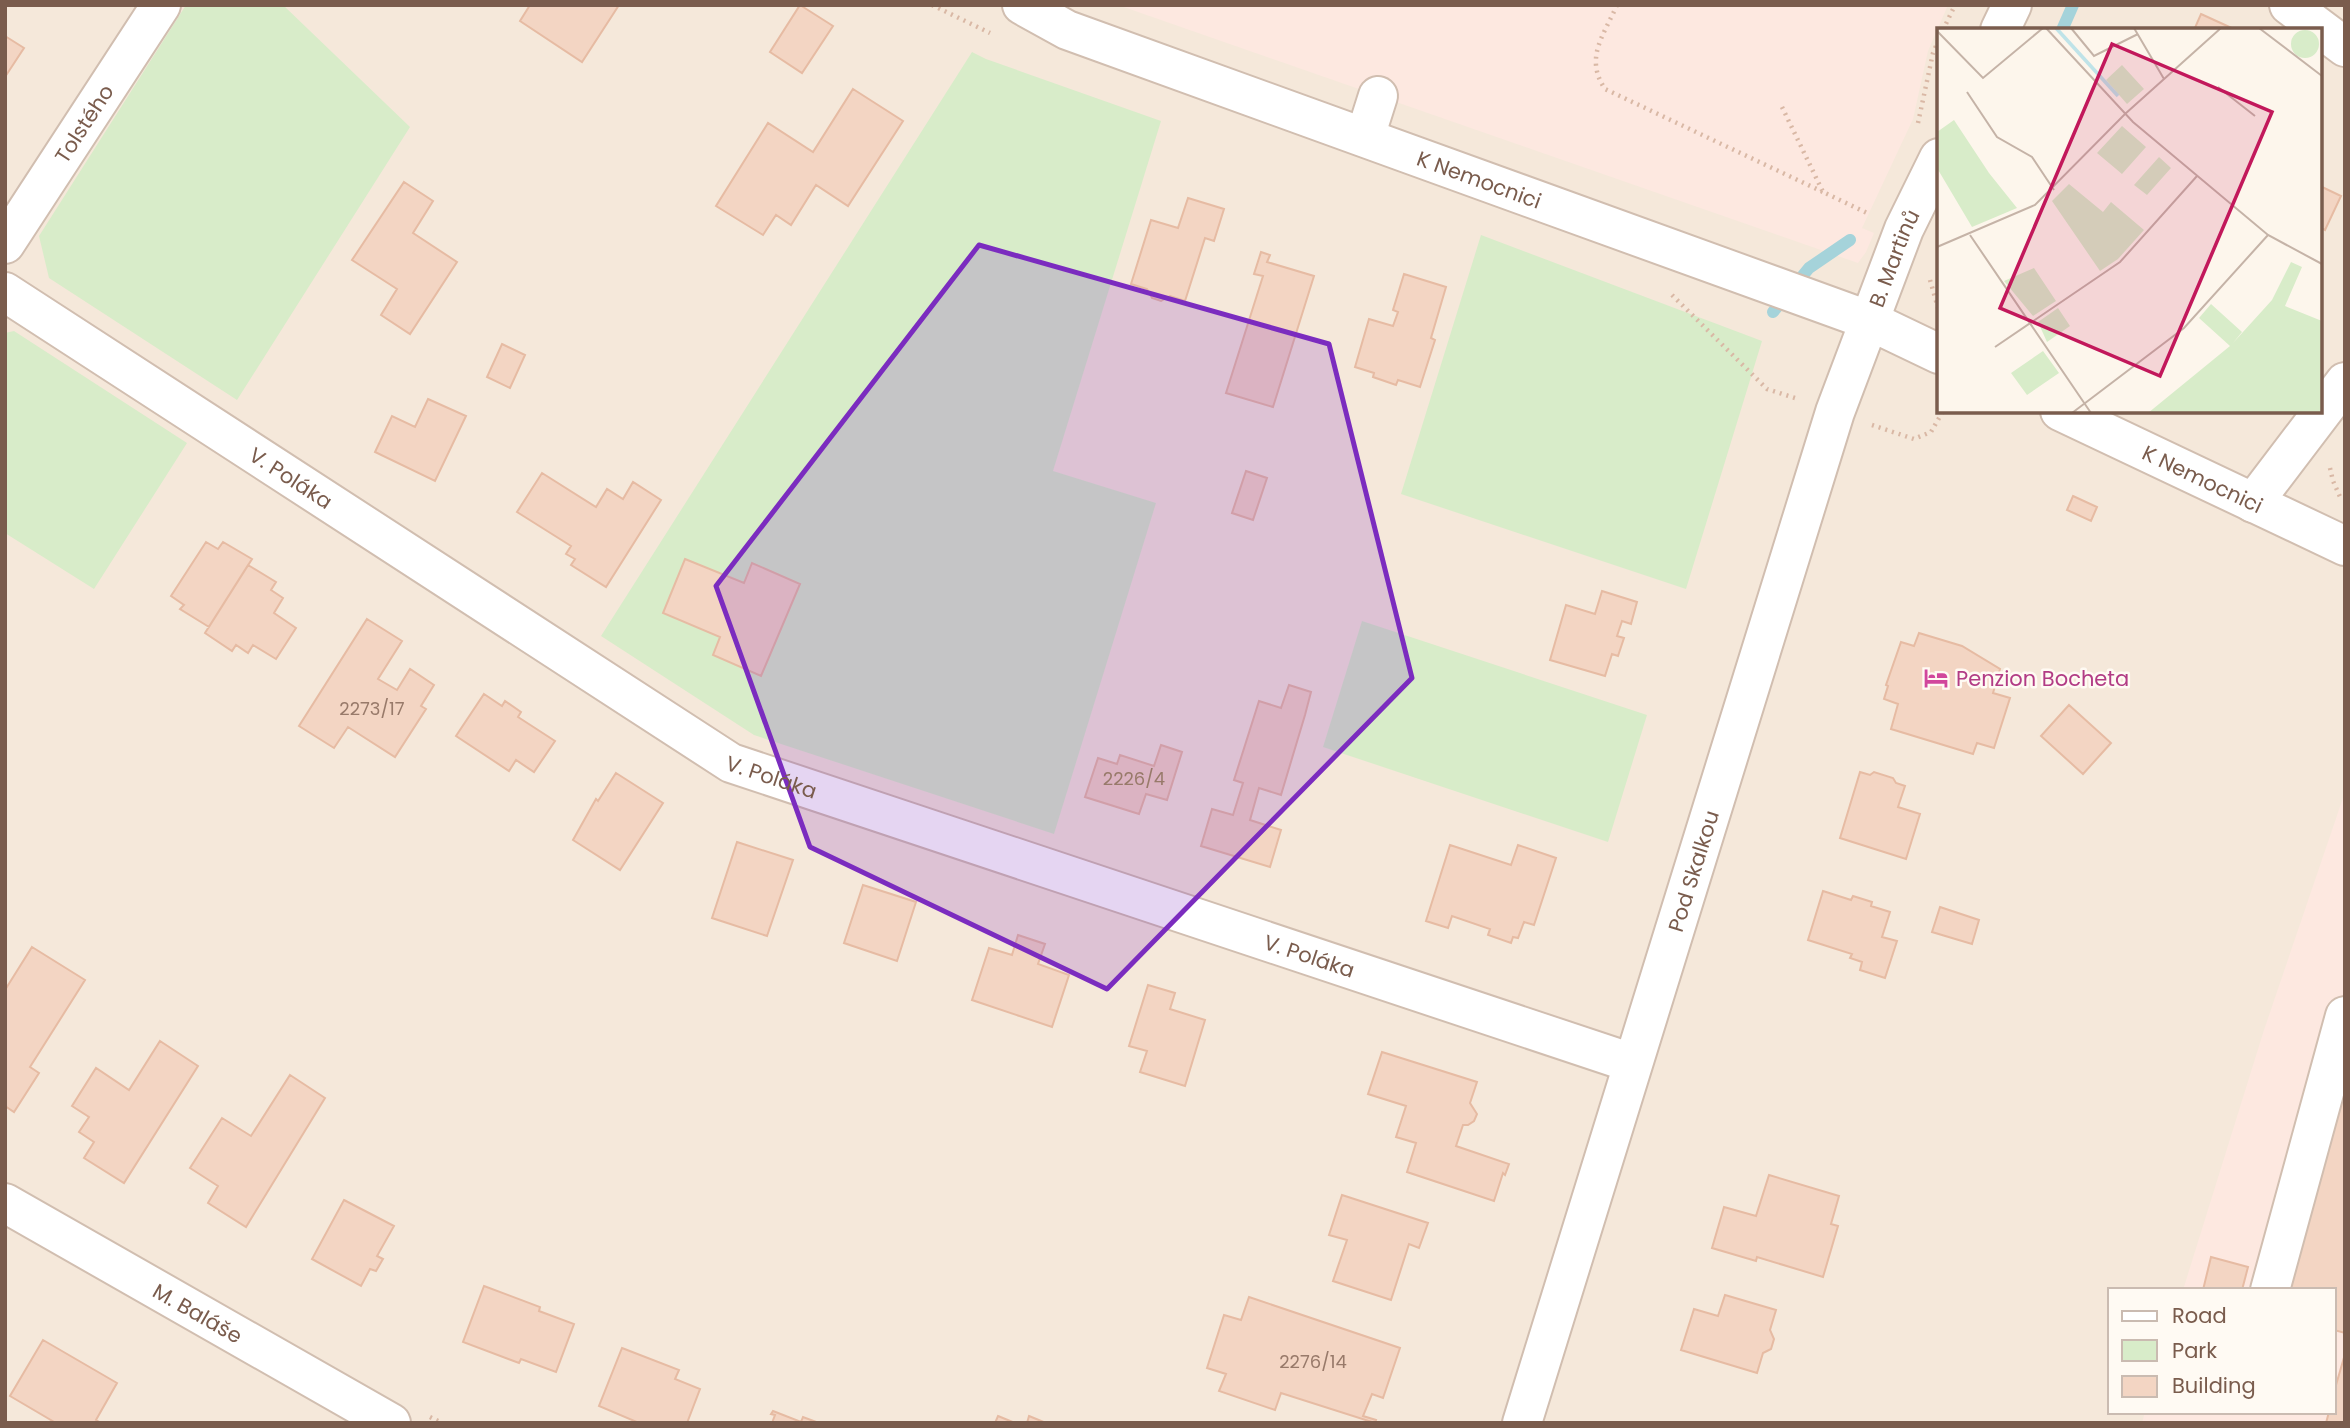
<svg xmlns="http://www.w3.org/2000/svg" width="2350" height="1428" font-family="Poppins,sans-serif">
	<style>
		.residential { fill: #f5e8da; fill-rule: evenodd }
		.commercial { fill: #fde8e0 }
		.green { fill: #d8ecc9 }
		.lines { fill: none; stroke-linecap: round; stroke-linejoin: round }
		.stream { stroke: #a5d3da; stroke-width: 12 }
		.building { fill: #f3d5c3; stroke: #e6bba3; stroke-width: 2 }
		.minor-casing { stroke: #d1beb0; stroke-width: 42 }
		.path { stroke: #d9b8a5; stroke-width: 4.5; stroke-dasharray: 2 5; stroke-linecap: butt }
		.minor { stroke: #fff; stroke-width: 38 }
		.marked { fill: #7b2cbf; fill-opacity: 0.2; stroke: #7b2cbf; stroke-width: 5; stroke-linejoin: round }
		.labels { text-anchor: middle; dominant-baseline: central; stroke-width: 5; stroke-linejoin: round; paint-order: stroke }
		.number-label { font-size: 18px; fill: #987a6a }
		.street-label { font-size: 21px; fill: #7a5c4d; stroke: #fffaf3 }
		.hotel-label { font-size: 21px; fill: #b23c85; stroke: #fffaf3; text-anchor: start }
		.inset-river { fill: none; stroke: #bfe3e8; stroke-width: 3.5 }
		.inset-road { fill: none; stroke: #c5b3a7; stroke-width: 2 }
		.view { fill: #c2185b; fill-opacity: 0.15; stroke: #c2185b; stroke-width: 3.5 }
		.inset-edge { fill: none; stroke: #7a5c4d; stroke-width: 3.5 }
	</style>
	<rect width="100%" height="100%" fill="#fdf6ec"/>
	<path class="residential" d="M5 5H2345V1423H5ZM1939 30H2320V411H1939ZM2110 1290H2334V1412H2110Z"/>
	<path class="commercial" d="M1118 5H1948L1928 51 1913 119 1862 228 1874 233 1866 252 1858 263Z
		M2345 792V1423H2142L2145 1412H2334V1290H2183L2264 1030Z"/>
	<path class="green" d="M186 5H283L410 127 237 400 49 278 39 236Z
		M972 52 986 59 1161 121 1053 471 1156 503 1054 834 754 735 601 636Z
		M1481 235 1762 341 1686 589 1401 494Z
		M14 331 187 443 94 589 5 533V333Z
		M1362 621 1647 715 1608 842 1323 747Z"/>
	<g class="lines">
		<path class="stream" d="M2062 30 2073 5
			M1773 312 1809 268 1850 240"/>
	</g>
	<path class="building" d="M530 5H619L582 62 520 21Z
		M800 5 833 26 802 73 770 52Z
		M2201 14 2236 30H2194Z
		M5 36 24 48 5 77Z
		M853 89 903 121 848 206 816 185 791 225 776 215 763 235 716 206 768 123 813 152Z
		M404 182 433 201 413 233 457 262 410 334 381 315 397 289 352 260Z
		M2320 186 2341 196 2325 230 2320 227Z
		M1188 198 1224 209 1214 241 1205 238 1185 301 1170 296 1161 301 1152 298 1147 289 1131 284 1151 220 1178 228Z
		M1261 252 1270 255 1267 262 1314 276 1273 407 1226 393 1263 276 1254 274Z
		M1404 274 1446 287 1431 338 1435 340 1420 387 1398 380 1396 385 1373 377 1374 373 1355 367 1369 319 1393 326 1398 312 1393 310Z
		M502 344 525 355 510 388 487 377Z
		M428 399 466 416 435 481 375 452 392 416 415 427Z
		M1246 471 1267 478 1253 520 1232 513Z
		M542 473 596 507 607 489 623 499 633 482 661 500 606 587 571 565 575 559 566 554 571 546 517 512Z
		M2073 496 2097 507 2091 521 2067 510Z
		M206 542 218 549 223 542 252 559 209 627 180 609 184 605 171 596Z
		M685 559 744 583 752 563 800 584 761 676 713 655 720 637 663 613Z
		M248 565 276 582 271 590 283 598 274 613 296 628 276 659 253 645 248 653 236 645 232 651 205 633Z
		M1602 591 1637 602 1631 624 1622 621 1617 636 1624 638 1618 656 1612 654 1605 676 1550 660 1566 605 1595 614Z
		M367 619 402 641 378 679 397 690 410 669 434 685 421 706 426 709 395 757 348 727 334 748 299 726Z
		M1919 633 1962 646 2000 669 1993 693 2010 698 1994 748 1977 743 1973 754 1891 729 1898 704 1884 699 1888 686 1886 685 1901 642 1914 646Z
		M1289 685 1311 692 1305 715 1281 795 1259 788 1250 820 1281 830 1270 867 1201 846 1212 809 1233 815 1243 783 1234 780 1259 701 1281 708Z
		M484 694 502 706 505 701 521 712 518 717 555 741 534 772 516 760 509 771 456 736Z
		M2069 705 2111 743 2083 774 2041 736Z
		M1161 745 1182 752 1167 800 1146 794 1139 814 1085 797 1098 758 1117 764 1120 755 1154 766Z
		M1860 772 1870 775 1874 772 1893 778 1896 783 1905 786 1898 807 1920 814 1906 859 1840 838Z
		M616 773 663 803 620 870 573 840 596 799 598 801Z
		M737 842 793 860 767 936 712 918Z
		M1450 845 1511 865 1518 845 1556 858 1534 925 1524 922 1518 938 1513 937 1511 943 1488 935 1490 929 1452 916 1448 928 1426 921Z
		M863 885 916 902 897 961 844 943Z
		M1823 891 1851 900 1853 896 1872 902 1871 906 1890 912 1882 937 1897 941 1885 978 1860 970 1862 962 1850 958 1852 954 1808 940Z
		M1940 907 1979 920 1972 944 1932 932Z
		M1018 935 1045 944 1038 964 1069 975 1052 1027 972 1000 989 948 1012 955Z
		M32 947 85 980 30 1067 39 1073 14 1112 5 1106V990Z
		M1148 985 1175 993 1170 1009 1205 1020 1185 1086 1140 1072 1147 1051 1129 1046Z
		M160 1041 198 1066 124 1183 84 1158 94 1142 79 1132 89 1117 72 1106 96 1068 129 1090Z
		M1382 1052 1477 1082 1470 1103 1477 1114 1474 1121 1468 1125H1463L1456 1146 1509 1164 1505 1175 1503 1173 1494 1201 1407 1172 1416 1143 1396 1137 1406 1106 1368 1094Z
		M2345 1066V1333L2334 1330V1290H2282Z
		M290 1075 325 1098 246 1227 208 1203 218 1186 190 1168 222 1118 251 1136Z
		M1769 1175 1839 1196 1831 1224 1838 1226 1823 1277 1757 1257 1756 1261 1712 1248 1724 1207 1756 1216Z
		M1342 1195 1428 1223 1419 1248 1409 1244 1391 1300 1333 1281 1347 1240 1329 1235Z
		M344 1200 394 1226 377 1256 383 1259 376 1271 370 1269 361 1286 312 1259Z
		M2211 1257 2248 1267 2242 1290H2203Z
		M484 1286 540 1307 539 1311 574 1324 556 1372 521 1359 519 1363 463 1342Z
		M1725 1295 1776 1310 1770 1330 1774 1339 1771 1349 1763 1353 1757 1373 1681 1350 1694 1309 1718 1316Z
		M1249 1297 1400 1348 1383 1398 1372 1394 1363 1416 1376 1420 1375 1423 1281 1393 1275 1410 1219 1391 1226 1374 1207 1368 1224 1315 1241 1320Z
		M43 1340 117 1383 96 1420 101 1423H56L10 1396Z
		M622 1348 679 1370 675 1379 700 1389 687 1423H639L599 1406Z
		M2345 1354V1423H2326L2329 1412H2334V1392Z
		M773 1411 801 1422 803 1417 819 1423H772L775 1415 771 1414Z
		M998 1416 1015 1423H995Z
		M1029 1416 1046 1423H1027Z"/>
	<g class="lines">
		<g class="minor-casing">
			<g id="minor">
				<path id="s1" d="M1022 5 1067 30 1868 320 1939 354"/>
				<path d="M2289 5 2345 47"/>
				<path d="M2000 30 2012 5"/>
				<path d="M1365 137 1378 96"/>
				<path id="s2" d="M5 244 161 5"/>
				<path id="s3" d="M5 292 731 763 1632 1063"/>
				<path id="s4" d="M2060 411 2345 546"/>
				<path d="M2253 503 2345 382"/>
				<path id="s5" d="M5 1203 391 1423"/>
				<path d="M2270 1290 2345 1016"/>
				<path id="s6" d="M1522 1423 1835 412 1904 229 1939 158"/>
			</g>
		</g>
		<path class="path" d="M932 5 990 33
			M1617 5C1604 35 1584 58 1605 89L1823 192
			M1943 30 1955 5
			M1782 107 1823 192 1867 213
			M1918 123 1933 53 1939 39
			M1930 280 1938 308
			M1672 295 1767 389 1798 399
			M1872 425 1914 439 1931 432 1943 411
			M2330 468 2333 481 2341 499
			M430 1417 442 1423"/>
		<use href="#minor" class="minor"/>
	</g>
	<path class="marked" d="M979 245 1329 344 1412 678 1107 989 810 847 716 586Z"/>
	<defs>
		<g id="hotel-bare" transform="scale(1.89)"><path d="M-6-4.5h1.5V1H6V5H4.5V3h-9V5H-6ZM-4 0a1.8 1.8 0 1 1 3.6 0ZM.5 0V-2.5h3Q6-2.5 6 0Z" fill="#d1479c" stroke="#fffaf3" stroke-width="2.5" paint-order="stroke"/></g>
	</defs>
	<g fill-rule="evenodd">
		<use href="#hotel-bare" x="1936" y="678"/>
	</g>
	<g class="labels">
		<g class="number-label">
			<text x="372" y="708">2273/17</text>
			<text x="1134" y="778">2226/4</text>
			<text x="1313" y="1361">2276/14</text>
		</g>
		<g class="street-label">
			<text stroke="none"><textPath href="#s2" startOffset="144">Tolstého</textPath></text>
			<text stroke="none"><textPath href="#s1" startOffset="490">K Nemocnici</textPath></text>
			<text stroke="none"><textPath href="#s6" startOffset="1223">B. Martinů</textPath></text>
			<text stroke="none"><textPath href="#s3" startOffset="341">V. Poláka</textPath></text>
			<text stroke="none"><textPath href="#s4" startOffset="158">K Nemocnici</textPath></text>
			<text stroke="none"><textPath href="#s3" startOffset="908">V. Poláka</textPath></text>
			<text stroke="none"><textPath href="#s6" startOffset="578">Pod Skalkou</textPath></text>
			<text stroke="none"><textPath href="#s3" startOffset="1475">V. Poláka</textPath></text>
			<text stroke="none"><textPath href="#s5" startOffset="222">M. Baláše</textPath></text>
		</g>
		<g class="hotel-label">
			<text x="1956" y="678">Penzion Bocheta</text>
		</g>
	</g>
	<g transform="translate(1937 28)">
		<rect width="385" height="385" fill="#fdf6ec"/>
		<path d="M354 16a14 14 0 1 1 28 0a14 14 0 1 1-28 0ZM185 37 207 61 190 76 169 52ZM17 92 52 145 80 180 35 199 0 140V104ZM185 98 209 119 185 146 160 125ZM222 129 234 140 210 167 197 157ZM132 156 166 184 174 174 207 202 181 231 163 243 115 173ZM354 234 365 239 348 278 385 293V385H211L293 318 262 290 274 276 305 304 296 315 335 272ZM97 240 119 273 96 288 67 253ZM121 280 133 298 110 314 101 294ZM106 323 122 345 90 367 74 345Z" fill="#d8ecc9"/>
		<path class="inset-river" d="M119 0 181 68"/>
		<path class="inset-road" d="M109 0 196 94 331 207 385 236M134 0 157 28 201 6M197 0 227 51M322 0 385 48M0 3 46 50 106 0M281 59 318 88M30 64 60 109 95 129 117 162M33 207 154 385M0 219 98 177 188 86 284 0M58 319 183 234 260 148M135 385 247 300 331 207"/>
		<path class="view" d="M175 16 335 84 223 348 63 280Z"/>
		<rect width="385" height="385" class="inset-edge"/>
	</g>
	<rect width="2350" height="1428" fill="none" stroke="#7a5c4d" stroke-width="14"/>
	<rect x="2108" y="1288" width="228" height="126" fill="#fffaf3" stroke="#cabbb1" stroke-width="2"/>
	<rect x="2122" y="1311" width="35" height="10" fill="#ffffff" stroke="#cabbb1" stroke-width="2"/>
	<text x="2172" y="1323" font-size="21" fill="#7a5c4d">Road</text>
	<rect x="2122" y="1340" width="35" height="21" fill="#d8ecc9" stroke="#cabbb1" stroke-width="2"/>
	<text x="2172" y="1358" font-size="21" fill="#7a5c4d">Park</text>
	<rect x="2122" y="1376" width="35" height="21" fill="#f3d5c3" stroke="#cabbb1" stroke-width="2"/>
	<text x="2172" y="1393" font-size="21" fill="#7a5c4d">Building</text>
</svg>
